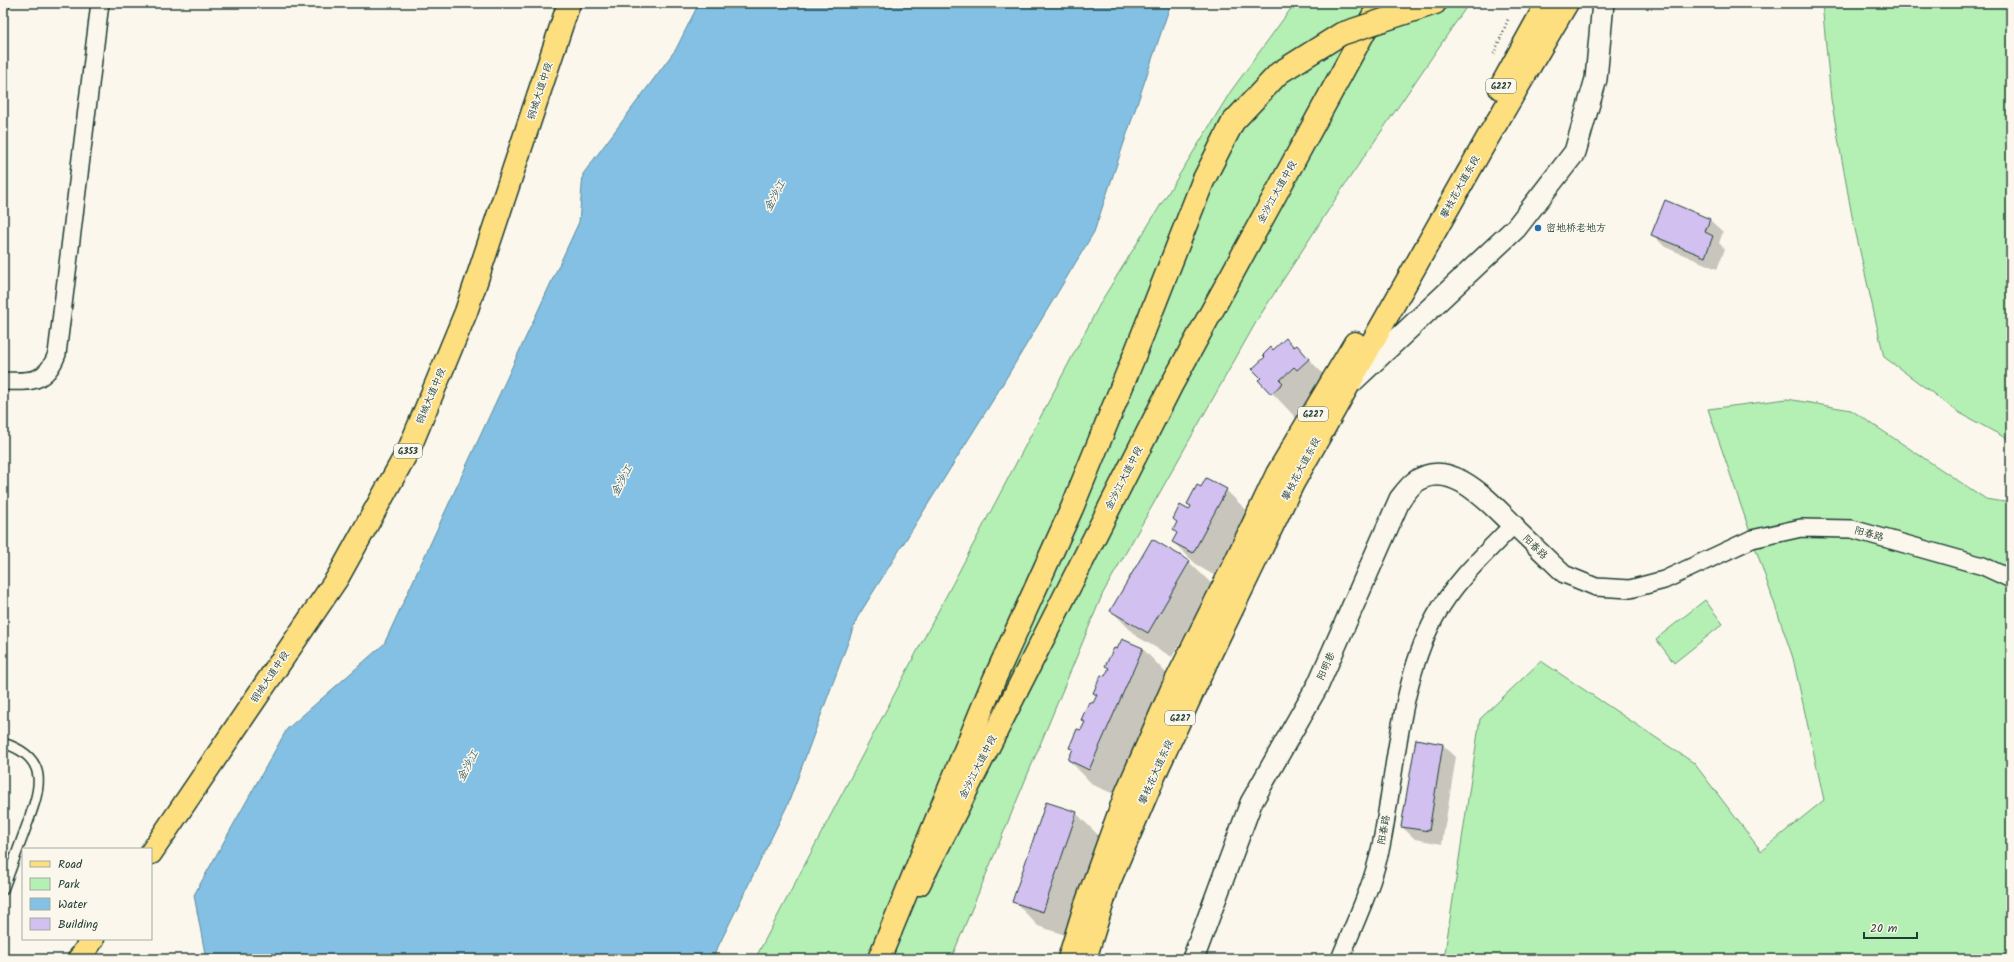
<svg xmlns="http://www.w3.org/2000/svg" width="2014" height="962" font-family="Kalam,'LXGW WenKai TC',sans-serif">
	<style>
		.green { fill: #b4efb4; stroke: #6a9674 }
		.water { fill: #83c0e3; stroke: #5b8c9d }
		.shadow { fill: #0003 }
		.building { fill: #d2c0f1; stroke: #1f3d34 }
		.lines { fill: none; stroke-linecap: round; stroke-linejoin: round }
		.service-casing { stroke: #1f3d34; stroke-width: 12 }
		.minor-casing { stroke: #1f3d34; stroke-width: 20 }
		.tertiary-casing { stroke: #1f3d34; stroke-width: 24 }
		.primary-casing { stroke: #1f3d34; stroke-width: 25 }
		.trunk-casing { stroke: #1f3d34; stroke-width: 25 }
		.path { stroke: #1f3d34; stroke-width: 2.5; stroke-dasharray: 1 3; stroke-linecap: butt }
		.service { stroke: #fbf7ec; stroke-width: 9 }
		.minor { stroke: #fbf7ec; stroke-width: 17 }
		.tertiary { stroke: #fbf7ec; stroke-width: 21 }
		.primary { stroke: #fedf80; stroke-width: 22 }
		.trunk { stroke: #fedf80; stroke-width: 22 }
		.rail { stroke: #1f3d34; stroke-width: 3; stroke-dasharray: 6 3; stroke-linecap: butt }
		.trunk-bridge-casing { stroke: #1f3d34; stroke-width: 25; stroke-linecap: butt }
		.trunk-bridge { stroke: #fedf80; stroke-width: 22 }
		.poi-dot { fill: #1f6fb2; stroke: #fbf7ec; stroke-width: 1.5 }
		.labels { text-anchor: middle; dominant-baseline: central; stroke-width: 3; stroke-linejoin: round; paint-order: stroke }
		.shield { fill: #fbf7ec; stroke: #61756b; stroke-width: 1 }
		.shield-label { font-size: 9px; font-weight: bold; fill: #1f3d34 }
		.street-label { font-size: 10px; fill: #1f3d34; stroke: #fbf7ec }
		.poi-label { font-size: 10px; fill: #1f3d34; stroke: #fbf7ec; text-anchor: start }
		.water-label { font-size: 11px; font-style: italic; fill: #385e60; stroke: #fbf7ec }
	</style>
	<rect width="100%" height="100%" fill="#fbf7ec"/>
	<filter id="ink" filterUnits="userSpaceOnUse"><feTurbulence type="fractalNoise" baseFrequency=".025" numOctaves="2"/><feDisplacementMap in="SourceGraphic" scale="8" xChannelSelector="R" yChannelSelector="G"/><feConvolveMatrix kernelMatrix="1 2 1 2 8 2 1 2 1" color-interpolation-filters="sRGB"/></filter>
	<g filter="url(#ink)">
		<path class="green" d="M1295 3H1469L1344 186 1259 317 1103 593 951 959H755L1102 300 1231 91Z
			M1822 3H2011V441L1958 412 1884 357 1852 216 1831 99Z
			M1787 399 1851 410 1986 499 2011 503V959H1444L1480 719 1541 661 1694 763 1761 851 1824 800 1793 658 1708 409Z
			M1705 600 1723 624 1674 663 1656 639Z"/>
		<path class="water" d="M699 3H1171L1094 232 993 400 857 618 788 804 712 959H206L194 895 287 729 384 644 579 222 583 174 676 49Z"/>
		<path class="shadow" d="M1710 220 1723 232 1719 243 1725 249 1717 269 1665 247 1652 234Z
			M1297 347 1333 384 1319 391 1304 405 1307 408 1296 418 1260 380 1262 378 1273 351Z
			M1202 488 1226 490 1250 514 1217 577 1198 566 1173 542 1178 533V523L1174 519 1189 511 1192 507 1188 504Z
			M1189 562 1214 586 1172 657 1136 636 1112 611Z
			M1122 640 1143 649 1167 674 1114 794 1093 785 1069 760 1073 750 1070 747 1085 723 1082 720 1094 705 1097 696 1095 693 1106 678 1109 669 1107 666 1118 651Z
			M1416 740 1443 745 1456 757 1442 844 1415 839 1402 827Z
			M1076 813 1101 838 1068 936 1038 926 1014 901Z"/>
		<path class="building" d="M1665 200 1710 219 1705 232 1713 236 1705 257 1651 235Z
			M1286 338 1294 347 1297 345 1309 359 1297 370 1294 367 1280 380 1283 383 1271 394 1258 380 1261 378 1252 369 1265 357 1263 355 1271 347 1273 350Z
			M1206 478 1227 489 1193 553 1172 542 1177 533 1173 530 1177 522 1173 519 1180 505 1189 510 1191 506 1187 504 1197 485 1201 487Z
			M1152 539 1190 561 1148 633 1110 611Z
			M1122 639 1143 648 1089 770 1068 760 1073 749 1069 748 1077 729 1081 730 1085 722 1081 720 1089 702 1093 703 1097 695 1093 693 1101 675 1105 676 1109 668 1105 666 1114 648 1117 649Z
			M1416 739 1443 744 1429 831 1401 827Z
			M1046 802 1077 812 1043 912 1012 902Z"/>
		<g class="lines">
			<g class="service-casing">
				<path id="service" d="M3 743C55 759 38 794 24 833 17 852 10 871 3 890"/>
			</g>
			<g class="minor-casing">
				<path id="minor" d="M3 381C31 382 46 383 57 354L100 3
					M1340 959C1355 922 1373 885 1381 846 1396 772 1399 684 1435 617 1455 581 1485 554 1513 525L1564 574 1596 587 1630 589 1664 580 1752 539 1801 528 1852 529 1983 566 2011 579"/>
			</g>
			<g class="tertiary-casing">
				<path id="tertiary" d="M1353 381 1516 228 1575 152 1596 79 1603 3
					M1193 959 1251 803 1318 685 1400 499C1404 494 1409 487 1414 483 1449 455 1490 503 1513 525"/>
			</g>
			<g class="primary-casing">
				<path id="primary" d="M919 884 1171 386 1380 3"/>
			</g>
			<g class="trunk-casing">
				<path id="trunk" d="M1417 9 1435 3
					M1500 88 1547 3
					M151 853 338 577 410 447 466 312 569 3
					M79 959 93 939
					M879 959 994 680 1072 508 1133 359
					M1069 959 1084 910 1126 794 1172 689 1234 565 1277 474 1355 343
					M1085 959 1109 882 1158 767 1206 663 1293 483 1487 139 1567 3"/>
			</g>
			<path class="path" d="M1494 54 1509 17"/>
			<use href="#service" class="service"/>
			<use href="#minor" class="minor"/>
			<use href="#tertiary" class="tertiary"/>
			<use href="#primary" class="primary"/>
			<use href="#trunk" class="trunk"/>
			<path class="rail" d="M3 18 10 3"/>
			<g class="trunk-bridge-casing">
				<path id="trunk-bridge" d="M1133 359 1203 181 1233 122 1279 73 1341 34 1417 9"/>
			</g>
			<use href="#trunk-bridge" class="trunk-bridge"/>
		</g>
	</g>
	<circle class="poi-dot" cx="1538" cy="228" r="4"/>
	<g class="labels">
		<g class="shield">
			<rect x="1486" y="79" width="30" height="14" rx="3"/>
			<rect x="1298" y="407" width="30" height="14" rx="3"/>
			<rect x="394" y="444" width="28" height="14" rx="3"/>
			<rect x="1165" y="711" width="30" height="14" rx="3"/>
		</g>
		<g class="shield-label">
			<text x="1501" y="86">G227</text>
			<text x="1313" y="414">G227</text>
			<text x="408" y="451">G353</text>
			<text x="1180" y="718">G227</text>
		</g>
		<g class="street-label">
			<text transform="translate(540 91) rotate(-72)">钢城大道中段</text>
			<text transform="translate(1460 187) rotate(-61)">攀枝花大道东段</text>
			<text transform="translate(1277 192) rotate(-61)">金沙江大道中段</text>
			<text transform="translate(431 396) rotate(-67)">钢城大道中段</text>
			<text transform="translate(1301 469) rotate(-62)">攀枝花大道东段</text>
			<text transform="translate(1124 478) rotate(-63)">金沙江大道中段</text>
			<text transform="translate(1869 534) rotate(15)">阳春路</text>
			<text transform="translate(1535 547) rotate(44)">阳春路</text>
			<text transform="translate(1326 666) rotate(-66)">阳明巷</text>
			<text transform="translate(270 677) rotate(-56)">钢城大道中段</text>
			<text transform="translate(978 767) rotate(-63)">金沙江大道中段</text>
			<text transform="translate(1156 772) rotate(-66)">攀枝花大道东段</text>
			<text transform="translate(1384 830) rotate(-80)">阳春路</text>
		</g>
		<g class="poi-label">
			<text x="1546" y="228">密地桥老地方</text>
		</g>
		<g class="water-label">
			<text transform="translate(775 196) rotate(-62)">金沙江</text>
			<text transform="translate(622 481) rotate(-62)">金沙江</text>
			<text transform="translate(468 766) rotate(-62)">金沙江</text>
		</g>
	</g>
	<rect width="2014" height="962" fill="none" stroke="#fbf7ec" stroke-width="16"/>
	<rect x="8" y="8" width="1998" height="946" fill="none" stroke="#1f3d34" stroke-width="1.5" filter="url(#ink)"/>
	<rect x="22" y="848" width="130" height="92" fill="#fbf7ec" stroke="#a3ada2"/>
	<rect x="30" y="861" width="20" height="6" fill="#fedf80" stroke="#a3ada2"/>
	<text x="58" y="868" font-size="12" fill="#1f3d34">Road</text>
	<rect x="30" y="878" width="20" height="12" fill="#b4efb4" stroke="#a3ada2"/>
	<text x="58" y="888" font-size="12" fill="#1f3d34">Park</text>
	<rect x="30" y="898" width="20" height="12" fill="#83c0e3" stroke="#a3ada2"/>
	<text x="58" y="908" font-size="12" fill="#1f3d34">Water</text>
	<rect x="30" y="918" width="20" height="12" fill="#d2c0f1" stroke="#a3ada2"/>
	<text x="58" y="928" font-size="12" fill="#1f3d34">Building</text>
	<path d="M1864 932v6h53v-6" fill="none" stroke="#1f3d34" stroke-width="2"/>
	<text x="1870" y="932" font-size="12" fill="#1f3d34" stroke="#fbf7ec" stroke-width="3" paint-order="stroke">20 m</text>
</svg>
